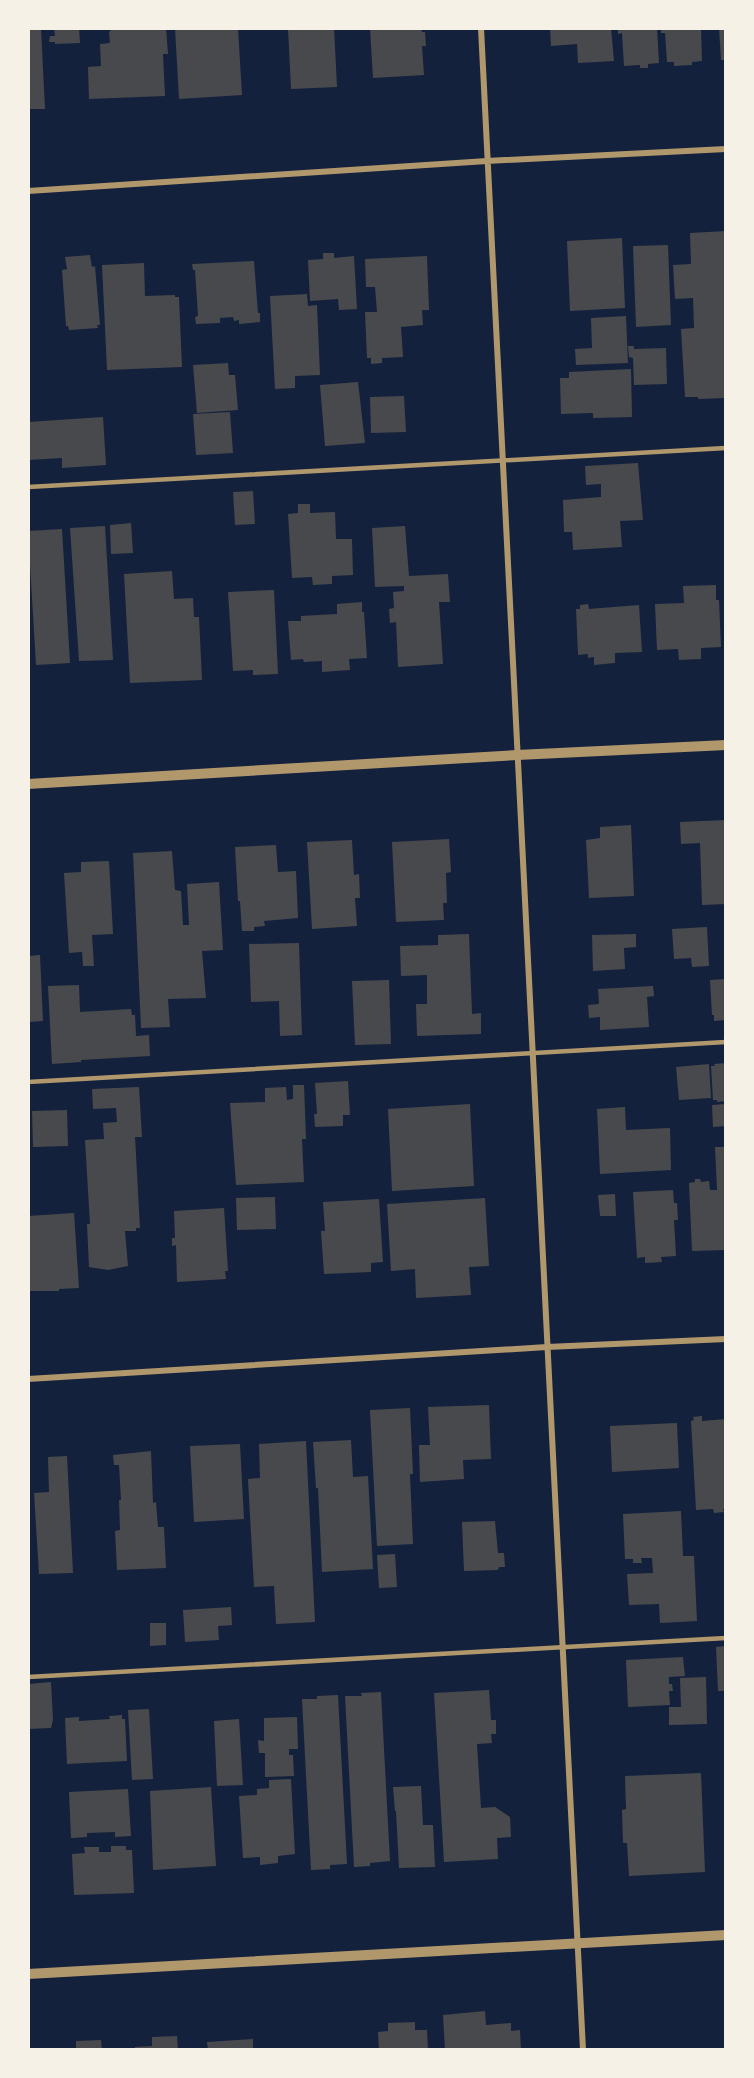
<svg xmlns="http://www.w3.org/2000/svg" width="754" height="2078" font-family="'Nunito Sans',sans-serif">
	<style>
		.building { fill: #48494c }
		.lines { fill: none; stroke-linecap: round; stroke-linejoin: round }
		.service { stroke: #b1986c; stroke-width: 4.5 }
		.minor { stroke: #b1986c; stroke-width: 6 }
		.tertiary { stroke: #b1986c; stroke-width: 10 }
	</style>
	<rect width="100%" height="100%" fill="#14213d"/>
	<path class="building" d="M28 28H41L45 109H28Z
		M54 28H79L80 43 55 44V42H49L50 36H55Z
		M113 28H166L168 54H163L165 96 89 99 88 67 101 66 100 44 110 43 109 32Z
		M175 28H238L242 95 179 99Z
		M288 28H334L337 87 291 89Z
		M370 28H421L422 32H425L426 46H422L424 75 373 78Z
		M550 28H611L614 61 578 63 577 44 551 46Z
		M618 28H657L659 63 648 64V68H640V65L624 66 622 33 618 34Z
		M661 28H701L702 61 692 62V65L674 66V62H667L665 33H661Z
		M719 28H726V60H721Z
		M726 231V398L698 399V397H685L681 329 694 328 693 298 675 299 673 265 691 264 690 233Z
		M622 238 625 308 570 311 567 241Z
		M668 245 671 325 636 327 633 246Z
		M323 253H334V258L354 256 357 309 339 310 338 299 310 301 308 260 323 259Z
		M90 255 92 267 95 266 100 325H97L98 328 69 330 68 326H66L62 270 67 269 65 257Z
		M427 256 429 310H422L423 325 401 327 403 357 382 358V363L371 364V358H367L365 312H377L375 287H366L365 259Z
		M254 261 258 313H260V322L239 324V320L234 321 233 317 220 318V323L196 324 195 317 198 316 195 270H193L192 264Z
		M144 263 145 296 175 295V297H179L182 367 107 370 102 265Z
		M307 294 308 306 317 305 320 375 295 376V388L275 389 270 296Z
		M626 316 628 363 576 365 575 349 592 348 591 318Z
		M628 346H634V349L666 348 667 384 634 385 633 358 629 357Z
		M228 363 229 375H235L238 410 197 413 193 365Z
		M631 369 632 417 593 418V413L561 414 560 378H569V372Z
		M358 382 365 443 325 446 320 385Z
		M404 396 406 432 371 433 370 397Z
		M230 412 233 453 196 455 193 414Z
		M103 417 106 465 62 468V458L28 460V422Z
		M638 463 643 520 620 521 622 547 573 550 572 532H564L563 500 601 497V484L586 485 585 466Z
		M253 491 255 524 235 525 233 492Z
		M298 504H310V513L335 512 336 539H352L353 575 332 576V584L313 585 312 577 292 578 288 514 298 513Z
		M131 523 133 553 111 554 110 525Z
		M105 526 113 660 79 661 70 528Z
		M405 526 409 576 448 574 450 602H439L443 664 398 667 396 622 390 623 389 609 394 608 393 592 404 591V586L375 587 372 528Z
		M62 529 70 663 36 665 28 531Z
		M172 571 174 599 193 598 194 617H199L202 680 130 683 124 574Z
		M716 585V600H719L721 647 701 648V659L679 660 678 649 657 650 655 604 684 603 683 586Z
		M274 590 278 674 253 675V670L233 671 228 592Z
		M362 602V612H364L367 658 349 659 350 670 322 672V661L304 662 303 659 291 660 288 621H301V616L337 614V604Z
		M588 604 589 609 639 605 642 652 615 653V663L594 665V657L588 658V654L578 655 576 609H580V605Z
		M726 820V904L702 905 700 843 681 844 680 822Z
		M631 825 634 896 589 898 586 840 600 838V827Z
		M449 839 451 872 446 873 447 903H443L444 920 396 922 392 842Z
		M352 840 354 875 359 874 360 898H355L357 926 312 929 307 842Z
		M276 845 278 872 296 871 298 918 264 921 265 926 254 927V931H242L240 901H238L235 847Z
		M172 851 175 890 181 891 183 925H189L187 884 219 882 223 950 202 951 206 998 168 999 170 1027 141 1028 133 853Z
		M109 861 113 934 92 935 94 966H83L82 952 69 953 64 873 81 872V862Z
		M707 927 709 966 692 967 691 958 674 959 672 929Z
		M469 934 472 1014 481 1013V1034L417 1036 416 1004H427V975L401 976 400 946 438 945V935Z
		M636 934V947L624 948 625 969 593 971 592 935Z
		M299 943 302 1035 280 1036 279 1001 251 1002 249 944Z
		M40 955 43 1021 28 1022V956Z
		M726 979V1020L714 1021V1015H712L710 980Z
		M389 980 391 1044 355 1045 352 981Z
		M79 985 80 1012 131 1009 132 1015H135L136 1036 149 1035 150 1056 81 1060V1062L52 1064 48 986Z
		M653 986 654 996 647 997 649 1027 600 1030V1017L589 1018 588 1005 599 1004 598 989Z
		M726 1063V1101L717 1102V1100H713L711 1066H715L714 1064Z
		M709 1064 711 1098 679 1100 676 1067Z
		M348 1081 350 1115H343V1126L315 1127 314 1114H317L315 1083Z
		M293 1085H304L306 1139H302L304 1182 236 1185 230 1103 265 1102V1088L286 1087 287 1100 293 1099Z
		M139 1087 142 1137H135L140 1228H136V1231H125L128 1266 108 1270 89 1267 87 1224H90L85 1140 104 1139 103 1123 117 1122 116 1108 93 1109 92 1089Z
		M470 1104 474 1186 392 1191 388 1109Z
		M726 1104V1126L713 1127 712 1105Z
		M625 1107 626 1130 670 1128 671 1170 600 1174 597 1109Z
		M67 1110 68 1146 33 1147 32 1111Z
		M715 1147H726V1250L692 1251 689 1183 695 1182V1179H700L701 1182 709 1181 710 1190H717Z
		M673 1190 674 1203H677L678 1220H674L676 1256 661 1257 662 1262 645 1263V1257L637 1258 633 1192Z
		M615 1194 616 1216H600L598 1195Z
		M275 1197 276 1229 237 1230 236 1198Z
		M485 1198 489 1266 469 1267 471 1295 416 1298 415 1269 391 1271 387 1204Z
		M379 1199 383 1262 371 1263V1272L324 1274 321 1231H325L323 1202Z
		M224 1208 228 1271H225L226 1279 177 1282 176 1245 172 1246V1238H175L174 1211Z
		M74 1213 79 1288 59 1289V1291H29L28 1216Z
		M489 1405 491 1459 463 1460 464 1479 420 1482 419 1445H430L428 1407Z
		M410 1408 413 1474H410L413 1544 377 1546 370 1410Z
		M702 1416V1421L726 1419V1508L723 1509 724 1512 714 1513 713 1509 696 1510 691 1421 694 1420 693 1417Z
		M677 1423 679 1468 612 1472 610 1426Z
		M351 1440 353 1477 368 1476 373 1569 322 1572 318 1488H316L313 1442Z
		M306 1441 315 1622 276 1624 274 1586 254 1587 248 1479 260 1478 259 1444Z
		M240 1444 244 1519 194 1522 190 1446Z
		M151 1451 153 1503 156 1502 158 1527H164L166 1568 117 1570 115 1531 120 1530 119 1500H121L119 1465H114L113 1455Z
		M67 1456 73 1573 39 1574 34 1493 49 1492 48 1457Z
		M681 1511 683 1556H694L697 1621 660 1623 659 1604 629 1605 627 1574 653 1573 652 1558H641L642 1563H633V1559H625L623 1514Z
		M495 1521 498 1553H504L505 1567H499L498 1570 464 1571 462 1522Z
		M395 1554 397 1587 379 1588 377 1555Z
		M231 1607 232 1625 218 1626 219 1640 185 1642 183 1610Z
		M150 1623H166V1645L150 1646Z
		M726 1646V1691H718L716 1647Z
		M683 1657 685 1676 669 1677V1684H672L673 1691H669L670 1705 628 1707 626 1660Z
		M706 1677 707 1724 669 1725V1707H681L680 1678Z
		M51 1682 53 1720 51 1728 28 1729V1684Z
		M489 1690 491 1720H496V1734H491L492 1743 477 1744 481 1808 495 1807 510 1817 511 1837 497 1838 498 1859 444 1862 434 1693Z
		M381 1692 390 1861 370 1863V1866L354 1867 345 1696H362L361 1693Z
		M338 1695 347 1864 330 1865V1869L311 1870 302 1699H317V1696Z
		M149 1709 153 1779 132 1780 128 1710Z
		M122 1715V1719H125L127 1761 67 1764 65 1718 79 1717V1721L110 1719 109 1716Z
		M297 1717 298 1749H289V1755H293L294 1776 265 1777V1753H259L258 1740 264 1741V1718Z
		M239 1719 243 1785 217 1786 214 1721Z
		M701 1773 705 1872 629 1876 627 1843H623L622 1810 626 1809 625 1776Z
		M291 1779 295 1854 278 1856V1863L260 1865V1857L243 1858 239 1796 257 1795V1789L269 1788V1780Z
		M421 1786 423 1825H433L435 1867 399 1868 396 1811H395L393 1787Z
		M211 1787 216 1866 153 1870 150 1791Z
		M128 1789 131 1836 115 1837V1832L87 1833V1837L71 1838 69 1792Z
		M111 1846H126V1850H132L134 1893 74 1895 72 1854 85 1853 84 1847H99V1852H111Z
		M485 2011 486 2025 511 2023V2031L520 2030 521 2050H445L443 2015Z
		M415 2022V2030H427L428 2050H379L378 2032 388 2031V2023Z
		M177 2036 178 2050H135V2047L152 2046V2037Z
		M253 2039V2050H208L207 2042Z
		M101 2040 102 2050H76V2041Z"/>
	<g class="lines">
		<path class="service" d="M28 487 726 448
			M28 1082 726 1042
			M28 1677 726 1638"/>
		<path class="minor" d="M481 28 583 2050
			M28 191 487 161 726 149
			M28 1379 547 1347 726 1339"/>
		<path class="tertiary" d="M28 784 517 755 726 745
			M28 1974 726 1935"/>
	</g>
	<rect width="754" height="2078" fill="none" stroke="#f6f1e7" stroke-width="60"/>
</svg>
